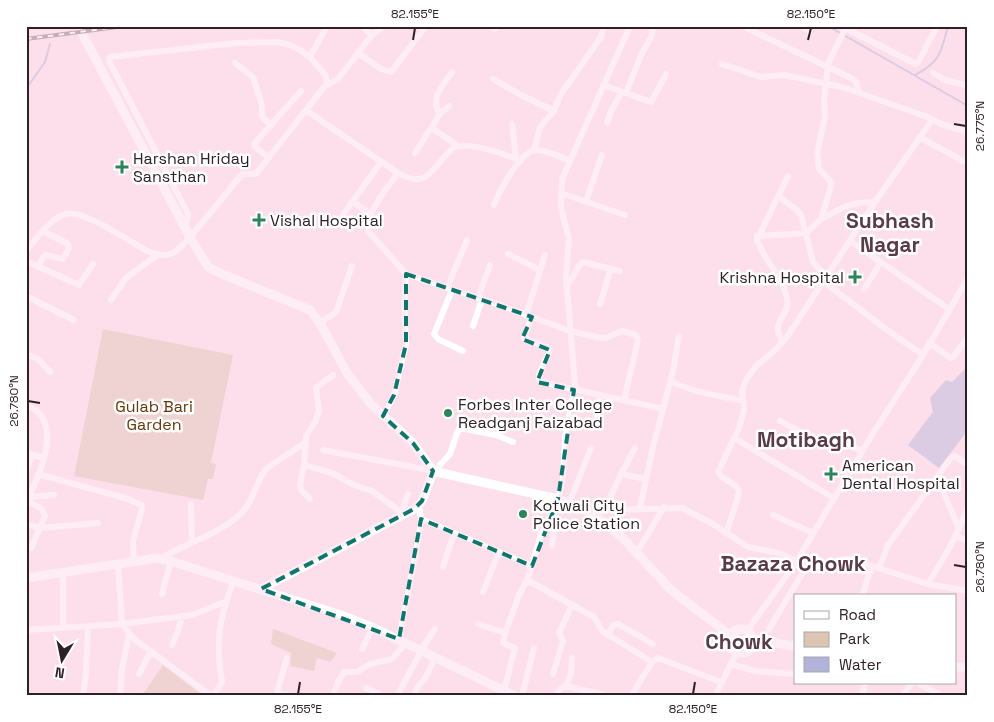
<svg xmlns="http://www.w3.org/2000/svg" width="994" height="722" font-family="'Space Grotesk',sans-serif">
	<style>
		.green { fill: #ddc5b4 }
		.water { fill: #b1b3da }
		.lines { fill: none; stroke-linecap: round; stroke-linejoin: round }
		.stream { stroke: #b1b3da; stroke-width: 2 }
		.minor { stroke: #fff; stroke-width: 6 }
		.major { stroke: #fff; stroke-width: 9 }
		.rail-casing { stroke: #857179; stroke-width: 4 }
		.rail { stroke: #fff; stroke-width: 2; stroke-dasharray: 5.5; stroke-linecap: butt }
		.marked { fill: none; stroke: #0f766e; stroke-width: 4; stroke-dasharray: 10 6; stroke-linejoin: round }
		.ticks { fill: none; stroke: #2e2026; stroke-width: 2 }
		.poi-dot { fill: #2c855a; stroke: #fff; stroke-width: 2 }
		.labels { text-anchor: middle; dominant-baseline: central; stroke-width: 5; stroke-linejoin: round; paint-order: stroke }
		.poi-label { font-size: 16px; fill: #2e2026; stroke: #fff; text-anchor: start }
		.park-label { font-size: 16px; fill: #65360a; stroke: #fff }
		.district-label { font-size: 21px; font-weight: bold; fill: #593b49; stroke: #fff }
		.neatline { fill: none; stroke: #2e2026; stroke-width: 2 }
		.ticks-label { font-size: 12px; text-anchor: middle; fill: #2e2026 }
	</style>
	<rect width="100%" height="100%" fill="#fddfeb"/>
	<path class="green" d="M103 329 233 355 211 463 216 464 213 479H208L203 500 74 476Z
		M273 629 337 653 330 662 317 658 314 671 290 666 291 653 271 644Z
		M163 665 203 696H145L143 694Z"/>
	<path class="water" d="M968 366V430L939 468 908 445 933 412 930 398 946 380 952 382Z"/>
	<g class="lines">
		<path class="stream" d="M828 26 968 106
			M57 28 59 26
			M915 75C940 62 941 53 948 26
			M26 89 45 62 50 44"/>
		<path class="minor" d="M361 26 372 35
			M490 26 495 29 497 26
			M630 26 562 179 561 208 569 239 566 276 575 385 565 438 563 479 558 499 555 512 548 520 542 532 527 580 594 617 602 631 652 662
			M742 26 851 78 856 82 859 92
			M800 26 809 31
			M841 26 916 64 919 61 937 26
			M358 53 381 69 391 72 426 26
			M310 57 327 26
			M235 63 253 77 262 105V116L271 126
			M722 64 761 77 784 75 842 87 925 116 941 124 968 132
			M933 73 945 80 968 86
			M493 79 519 94 554 111
			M603 85 626 93 641 55 651 37 654 26
			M626 93 651 102 666 74
			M307 111 398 173
			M440 114C429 99 443 85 452 72
			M607 123 611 111 622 92
			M512 124 516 159
			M432 128 458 146
			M920 137C933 146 948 151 962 161
			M534 150 540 127 554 111 561 94 601 37 604 26
			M415 153 440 114 449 106
			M269 158 255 147 254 144 301 91
			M561 193 625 215
			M778 196 796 209 801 215 813 262 827 278
			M352 201 371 215
			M586 201 602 155
			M494 205C499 192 520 152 535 150 545 149 559 157 569 160
			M340 219 381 162
			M821 219 832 183 819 169 817 153 825 117 824 101 828 64 845 29
			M185 228 188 214 186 210 109 61 110 57 236 43 275 42 287 44 300 50 310 57 326 76 327 85
			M757 236 806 233 821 219 844 207 858 203 875 202
			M190 237 217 205 242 174H256L324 87 338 79 372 35 384 26
			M850 241 949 309
			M26 251C37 238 49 219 66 214 83 209 130 242 147 251 169 260 175 254 190 237
			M508 254 540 270
			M26 261 79 285 93 264
			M38 267 43 257 46 255 63 259 69 248 68 244 43 231
			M406 274 497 304 570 331 601 338H606L622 331 636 335 638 340 624 400
			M824 282 890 332 923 355
			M566 285C575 278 575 269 582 262L620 271
			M447 288 467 240
			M864 289 881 262
			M452 290 434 334 438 339 463 351
			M26 296 74 320
			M478 298 490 265
			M111 300 126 278 157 255
			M600 304 611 268
			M526 315 545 255
			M532 317 524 338 547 347 550 350 539 375V379L542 382 663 409
			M320 323 336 312 352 266
			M473 326 482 299
			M783 342C768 320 791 317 787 299 783 277 764 260 757 240L788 176
			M929 343 951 358 955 355 968 337
			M26 354 38 359 50 372
			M671 382 696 391 743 401
			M26 405C31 407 36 410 39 413 59 434 37 481 26 502
			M383 416 394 395 406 344 404 303 406 274 368 231C363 217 389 185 398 173 430 192 434 163 454 147 472 142 504 154 521 161
			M596 416 600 396
			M780 421 827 446 833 448 841 441 862 451
			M734 438 834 498
			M323 450 429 470
			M26 453 44 458
			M304 465 332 473 354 485 372 491 405 515
			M436 469 450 454 457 433 460 428 496 435 513 442
			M26 472 32 455
			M38 474 128 499 142 505V509L133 541 134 563
			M621 474 646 479
			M937 477 959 529
			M29 497 54 495
			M310 499 301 490 300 485 304 465 306 436 315 422 319 411 316 388 333 375
			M26 500 42 509 45 516 31 548
			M569 503 591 448
			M191 504 192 542
			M640 508 652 451 673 371 679 336
			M604 510 621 474 635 448
			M402 511 408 494
			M592 513 608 510 682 508 711 523 748 547 779 553 796 561
			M773 515 813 533
			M421 519 532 566
			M26 524 40 528 98 523
			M726 533 737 501 739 490C734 481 722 481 718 472L739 428 744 410 742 391 746 380 756 366 774 351 787 337 875 202 932 120
			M955 536 968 541
			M552 545 555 521 553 515
			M636 554 664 507
			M161 558C186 543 226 532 245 509 255 497 256 480 267 468L306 442
			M795 564C798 565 802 568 806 569 821 574 834 558 850 559L928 584 968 591
			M118 565 122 624 192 615 225 602
			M443 567 454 533
			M879 568 888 545 950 459 955 456 968 465
			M928 584 951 545 968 508
			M483 592 499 552
			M162 594 171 561
			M862 596 872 566
			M478 624 505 633 519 595 527 580
			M63 628V573
			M769 629 805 569
			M26 630 122 624 134 639 211 696
			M747 631 795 564 872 435 923 355 968 278
			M608 635 613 625 618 624 653 644
			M399 639 419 536 421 519 419 505
			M172 645 178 631 182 616
			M362 649 373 627
			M730 664 755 671 795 674
			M139 674 151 651
			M553 674 563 641 559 633 572 605
			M918 683 942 696
			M566 686 571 673 572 658
			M366 688 383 696
			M504 691 515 648 503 643 505 633
			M277 693 291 696
			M83 696 86 673 88 627
			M120 696 122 669 129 635
			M213 696 222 682C215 641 219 618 234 580
			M276 696 287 658
			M333 696 338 682 344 672H357L370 664 392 659 406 643
			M397 696 425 644 435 629
			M415 696C414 687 421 685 425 678 429 671 432 664 435 658
			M522 696 534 648
			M556 696 560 689 566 686 608 696
			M631 696 652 662 658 658 721 682
			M715 696 737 652
			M862 696 865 683
			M902 696 912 683"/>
		<path class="major" d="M78 26 190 237 208 267 222 274 310 310 320 323 347 373 370 403 413 443 431 468
			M437 472 558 499 592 513 622 537 671 590 731 636
			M26 578 157 558 167 560 341 615 374 628 515 696
			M261 589 414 509 422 501 432 475
			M729 641a12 12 0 1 1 24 0a12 12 0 1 1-24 0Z
			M753 640 795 646
			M955 667H968"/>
		<g class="rail-casing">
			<path id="rail" d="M26 39 125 26"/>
		</g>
		<use href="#rail" class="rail"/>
	</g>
	<path d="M0 0H994V722H0ZM406 274 532 317 522 339 550 350 537 382 574 390 558 499 532 566 421 519 399 639 261 589 414 509 422 501 433 471 413 443 383 416 394 395 406 344Z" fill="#fddfeb" fill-opacity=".55" fill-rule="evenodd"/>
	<path class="marked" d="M406 274 532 317 522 339 550 350 537 382 574 390 558 499 532 566 421 519 399 639 261 589 414 509 422 501 433 471 413 443 383 416 394 395 406 344Z"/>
	<path class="ticks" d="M413 40 415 28M808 40 811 28M954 124 966 126M28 401 40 403M954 565 966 567M298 694 300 682M693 694 695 682"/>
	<g class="poi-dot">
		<path d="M119.5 159.5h5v5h5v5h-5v5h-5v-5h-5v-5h5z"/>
		<path d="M256.5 212.5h5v5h5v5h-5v5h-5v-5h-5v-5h5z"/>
		<path d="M852.5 269.5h5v5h5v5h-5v5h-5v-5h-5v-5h5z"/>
		<circle cx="448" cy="413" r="5"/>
		<path d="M828.5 466.5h5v5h5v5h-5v5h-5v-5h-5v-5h5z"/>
		<circle cx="523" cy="514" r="5"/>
	</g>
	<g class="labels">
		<g class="poi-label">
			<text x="133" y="158">Harshan Hriday<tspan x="133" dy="18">Sansthan</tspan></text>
			<text x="270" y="220">Vishal Hospital</text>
			<text x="844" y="277" text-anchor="end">Krishna Hospital</text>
			<text x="458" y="404">Forbes Inter College<tspan x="458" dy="18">Readganj Faizabad</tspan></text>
			<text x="842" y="465">American<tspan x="842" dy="18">Dental Hospital</tspan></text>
			<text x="533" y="505">Kotwali City<tspan x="533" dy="18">Police Station</tspan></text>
		</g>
		<g class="park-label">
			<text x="154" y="406">Gulab Bari<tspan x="154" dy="18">Garden</tspan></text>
		</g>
		<g class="district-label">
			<text x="890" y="220">Subhash<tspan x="890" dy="24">Nagar</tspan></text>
			<text x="806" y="439">Motibagh</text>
			<text x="793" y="563">Bazaza Chowk</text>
			<text x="739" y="641">Chowk</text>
		</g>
	</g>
	<rect width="994" height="722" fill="none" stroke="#ffffff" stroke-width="55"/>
	<rect x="794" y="594" width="162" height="90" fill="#ffffff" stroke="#aba6a8"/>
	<rect x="804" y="611" width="25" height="8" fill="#ffffff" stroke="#aba6a8"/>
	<text x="839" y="620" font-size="15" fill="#2e2026">Road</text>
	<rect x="804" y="632" width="25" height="15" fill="#ddc5b4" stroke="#aba6a8"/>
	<text x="839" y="644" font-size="15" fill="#2e2026">Park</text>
	<rect x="804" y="657" width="25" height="15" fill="#b1b3da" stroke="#aba6a8"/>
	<text x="839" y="670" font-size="15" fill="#2e2026">Water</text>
	<g transform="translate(62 660) rotate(190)" stroke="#ffffff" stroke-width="4" paint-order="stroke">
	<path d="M0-4L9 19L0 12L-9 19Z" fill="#2e2026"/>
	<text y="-8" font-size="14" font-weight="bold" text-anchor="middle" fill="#2e2026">N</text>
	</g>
	<rect x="28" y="28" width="938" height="666" class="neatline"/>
	<g class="ticks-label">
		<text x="415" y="18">82.155°E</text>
		<text x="811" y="18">82.150°E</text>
		<text transform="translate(980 126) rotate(-90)" y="4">26.775°N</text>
		<text transform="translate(14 401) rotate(-90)" y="4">26.780°N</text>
		<text transform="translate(980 567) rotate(-90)" y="4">26.780°N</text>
		<text x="298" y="713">82.155°E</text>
		<text x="693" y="713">82.150°E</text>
	</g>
</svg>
